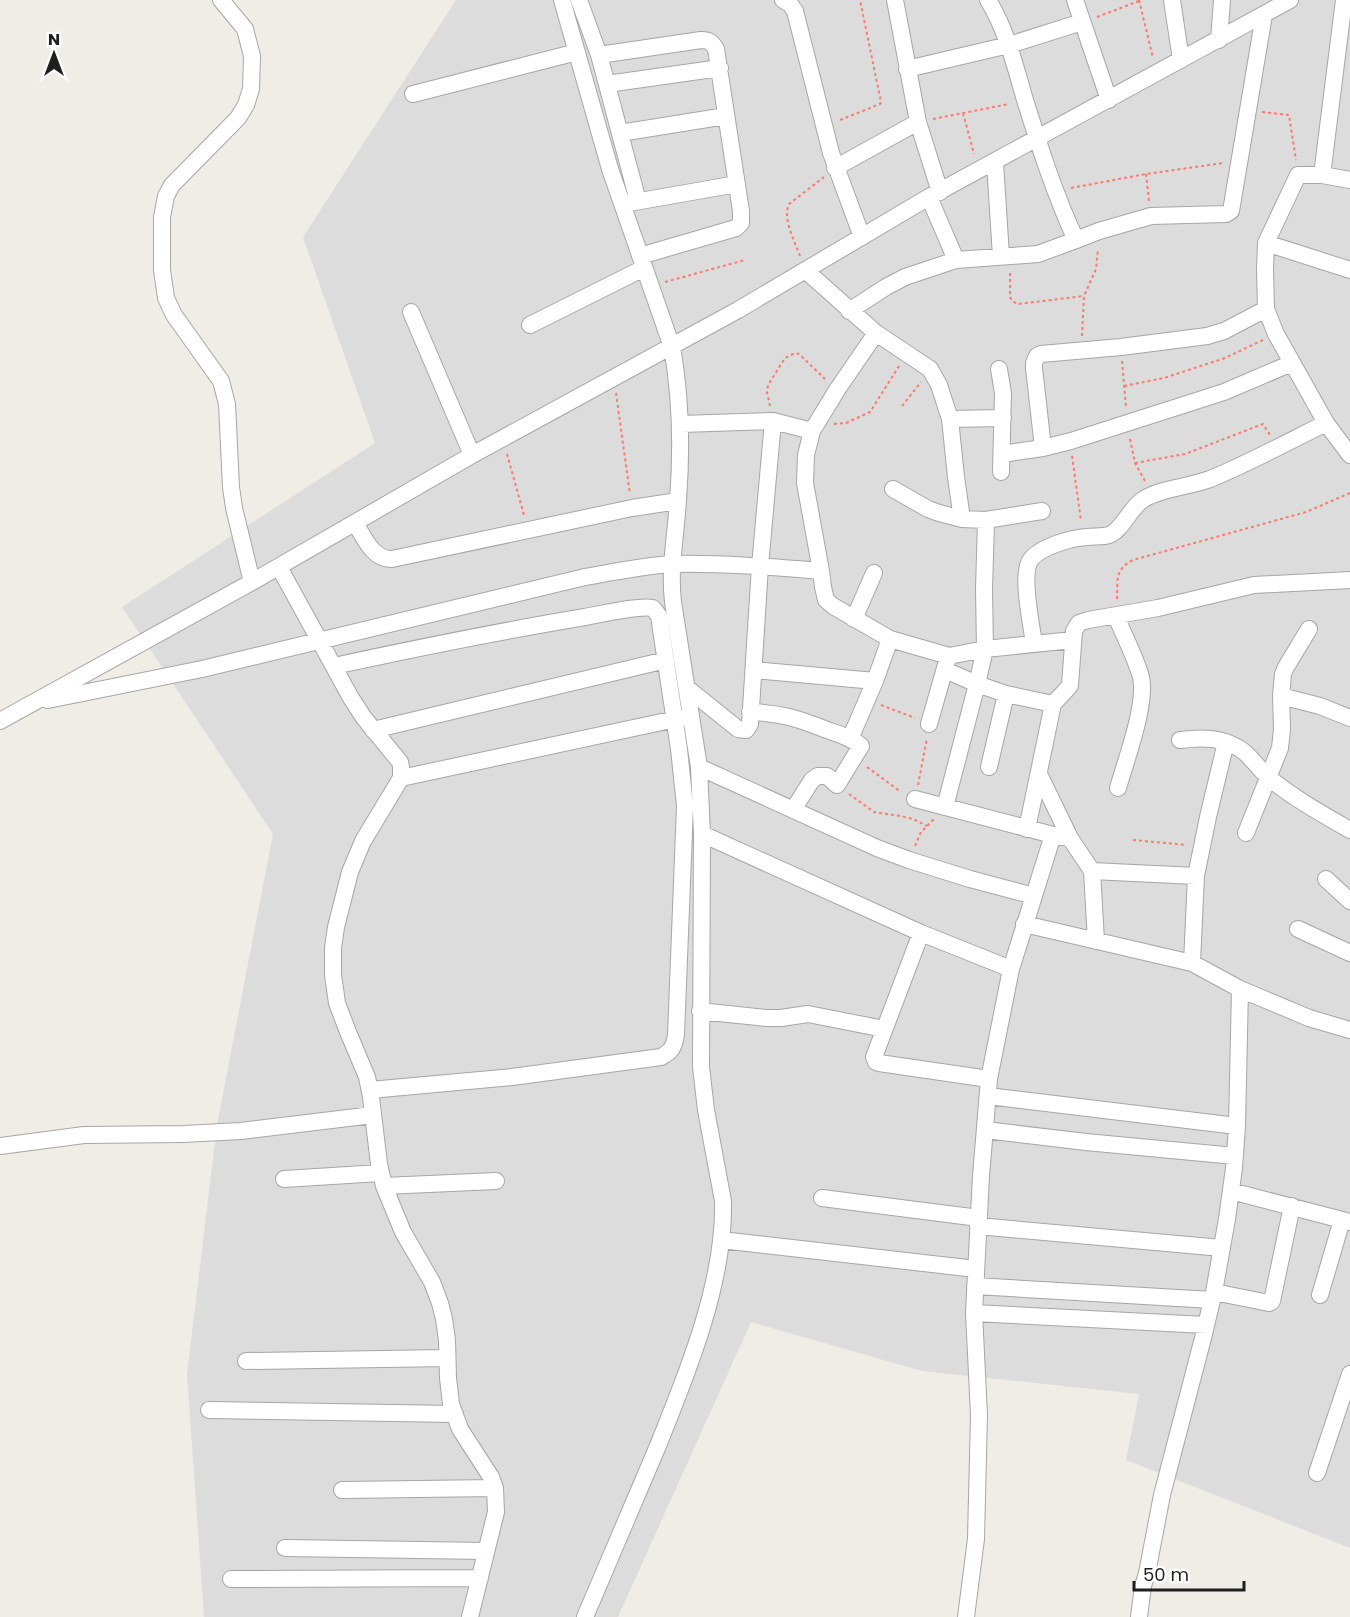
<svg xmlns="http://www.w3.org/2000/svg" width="1350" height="1617" font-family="Poppins,sans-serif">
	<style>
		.residential { fill: #dddcdc }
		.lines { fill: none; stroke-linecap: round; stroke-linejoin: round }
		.minor-casing { stroke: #a6a6a6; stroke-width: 18 }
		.path { stroke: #fa7a6d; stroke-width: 2; stroke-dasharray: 3 3; stroke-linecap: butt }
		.minor { stroke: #fff; stroke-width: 16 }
	</style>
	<rect width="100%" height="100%" fill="#f0ede6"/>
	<path class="residential" d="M456 0H1350V1548L1126 1460 1139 1394 922 1371 751 1322 618 1617H204L187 1374 217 1125 273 834 122 607 375 443 303 237Z"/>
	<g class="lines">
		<g class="minor-casing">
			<path id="minor" d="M221 0 245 29 252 56 251 89 246 105 238 118 172 185 166 196 162 217V270L166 298 174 315 221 381 227 404 231 487 234 508 252 582
				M562 0 610 169 672 347C681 398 682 448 678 500 676 534 669 568 673 602L699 767 702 834 701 1067 706 1110 723 1201C725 1282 687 1374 657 1448 633 1504 609 1561 585 1617
				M579 0 599 55 638 201
				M783 0 790 4 795 11 831 153 862 237
				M895 0 918 122 940 192
				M988 0C1007 31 1015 66 1025 100 1040 148 1055 195 1076 240L1099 231 1151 216 1226 214 1231 211 1264 15
				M1075 0 1109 100
				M1172 0 1181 60
				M1219 40 1222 0
				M599 55 701 40C709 40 712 42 716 49L741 211V223L736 228 640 256
				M907 69 1009 45 1082 22
				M607 84 720 68
				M413 94 577 52
				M620 133 726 116
				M995 163 1001 256
				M835 168 918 122
				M1322 175 1344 0
				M1350 180 1322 175H1298L1266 243 1265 270 1266 309 1276 334 1326 423 1350 455
				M929 197 956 260
				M629 203 737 184
				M1266 243 1350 270
				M805 270 876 333 930 369 939 385 950 419 956 477 962 519 986 520 1042 511
				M849 311 886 287 905 277 956 260 1038 254 1076 240
				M411 312 472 455
				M530 325 644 268
				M876 333 837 390 812 431 806 455 805 483 821 571 823 587 826 600 833 606 890 639 949 656 985 649 1073 640
				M999 369 1003 393 1001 472
				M950 419 1003 418
				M681 424 773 421 812 431
				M1043 448 1034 368V363L1037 356 1041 354 1121 347 1207 336 1224 331 1266 309
				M1002 454 1043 448 1071 441 1224 392 1292 363
				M893 489 928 509 939 513 962 519
				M355 523C364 537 373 560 392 559L632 508 678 501
				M279 567 351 698 364 718 400 762 401 767V778L363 841 350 872 336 927 333 948V975L337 1003 348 1032 367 1077 371 1097 379 1164 384 1186 403 1232 432 1282 440 1303 444 1319 447 1340 448 1378 451 1404 460 1429 491 1477 495 1488 496 1512 470 1617
				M1116 616C1124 636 1135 656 1141 677 1147 704 1126 760 1118 788
				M854 619 874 573
				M1034 644C1032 626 1019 571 1032 558 1043 546 1071 538 1087 537 1094 536 1102 537 1109 535 1123 530 1130 507 1144 499 1162 488 1189 487 1210 479 1249 463 1288 442 1326 423
				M334 666C417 648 501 631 585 617 602 614 639 605 653 608L659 616 679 749 685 806 676 1035C674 1047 672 1051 661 1057L512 1077 370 1090
				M754 670 875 681
				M945 670 977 684 1006 694 1053 704
				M687 688 738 729 746 730 750 724 760 566 773 421
				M1281 696 1320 706 1350 718
				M48 700 202 669 585 577C613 572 643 566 672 564 722 563 772 567 821 571
				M750 712C782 713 799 719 827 730 839 734 852 738 861 746L837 785 827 776H818L812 780 793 810
				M0 721 252 582 472 455 738 310 929 197 1290 0
				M929 724 947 661
				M373 730 666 660
				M850 739 875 681 890 639
				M1180 740C1202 737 1224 737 1243 751 1252 758 1259 769 1268 777 1293 798 1322 814 1350 830
				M699 767 877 848 909 860 970 879 1034 896
				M989 767 1006 694
				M1039 774 1070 838
				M401 778 685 717
				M915 799 1053 835 1070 838 1092 871 1096 941
				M945 807 977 684 985 649 984 589 986 520
				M1027 829 1053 704 1068 688 1070 685 1074 631 1079 623 1088 620 1158 608 1254 585 1350 580
				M1246 833 1280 748 1282 729 1281 696 1283 674 1286 667 1309 629
				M702 834 921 933 1011 969
				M1092 871 1196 876
				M1326 879 1350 901
				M1024 924 1192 963 1196 876 1208 817 1226 742
				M1298 929 1350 953
				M921 933 874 1057 876 1062 879 1063 989 1079
				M1240 989 1309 1018 1350 1030
				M700 1011 766 1018H781L808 1014 884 1029
				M988 1096 1237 1126
				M985 1130 1086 1142 1235 1156
				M0 1146 84 1135 183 1134 241 1131 373 1115
				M284 1179 380 1173
				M384 1186 496 1181
				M1231 1191 1350 1222
				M822 1198 979 1218
				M978 1226 1222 1248
				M721 1240 976 1269
				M975 1286 1212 1300
				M1214 1292 1269 1303 1272 1301 1292 1206
				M1320 1295 1342 1220
				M974 1313 1206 1325
				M246 1361 447 1358
				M209 1410 455 1414
				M1317 1473 1350 1374
				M342 1490 495 1488
				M285 1548 486 1551
				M231 1579 480 1578
				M966 1617 976 1539 979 1415 974 1313 981 1176 989 1079 1011 969 1053 835
				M1139 1617 1143 1586 1147 1573 1162 1495 1203 1338 1214 1292 1227 1219 1234 1168 1237 1126 1240 989 1192 963"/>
		</g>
		<path class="path" d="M1139 0 1153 58
			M1097 17 1139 1
			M1262 112 1289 115 1296 160
			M963 113 974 154
			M933 119 1009 104
			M840 120 880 104 881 102 860 0
			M1146 174 1149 201
			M1071 188 1146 174 1223 163
			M800 256C795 242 782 218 789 204L824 177
			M1010 273V297L1012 301 1018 304 1084 296
			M665 282 745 260
			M1082 336 1084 296 1096 269 1098 249
			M1122 361 1126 407
			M1124 386 1164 378 1225 358 1263 340
			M616 393 630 494
			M770 406 767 392 768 385 785 358 795 353 799 354 825 379
			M902 406 921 382
			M834 424 846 423 870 412 899 366
			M1130 439 1135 463 1145 481
			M507 454 524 515
			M1072 456 1081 521
			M1135 463 1185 454 1263 424 1270 435
			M1117 599C1118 580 1114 570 1133 560L1306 512 1350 493
			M881 705 915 718
			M867 767 901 792
			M918 785 927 738
			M849 794 874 812 900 816 913 819 927 826
			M1133 840 1187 845
			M915 846 921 832 934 819"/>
		<use href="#minor" class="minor"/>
	</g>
	<g transform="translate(54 54)" stroke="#ffffff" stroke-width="4.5" paint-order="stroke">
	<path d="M0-4.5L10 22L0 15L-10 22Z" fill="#1f1f1f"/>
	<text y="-9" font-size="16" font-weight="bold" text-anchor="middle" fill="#1f1f1f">N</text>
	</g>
	<path d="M1134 1581v9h110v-9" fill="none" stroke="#1f1f1f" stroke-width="3"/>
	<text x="1143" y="1581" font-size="18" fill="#1f1f1f" stroke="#ffffff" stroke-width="4.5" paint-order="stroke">50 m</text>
</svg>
